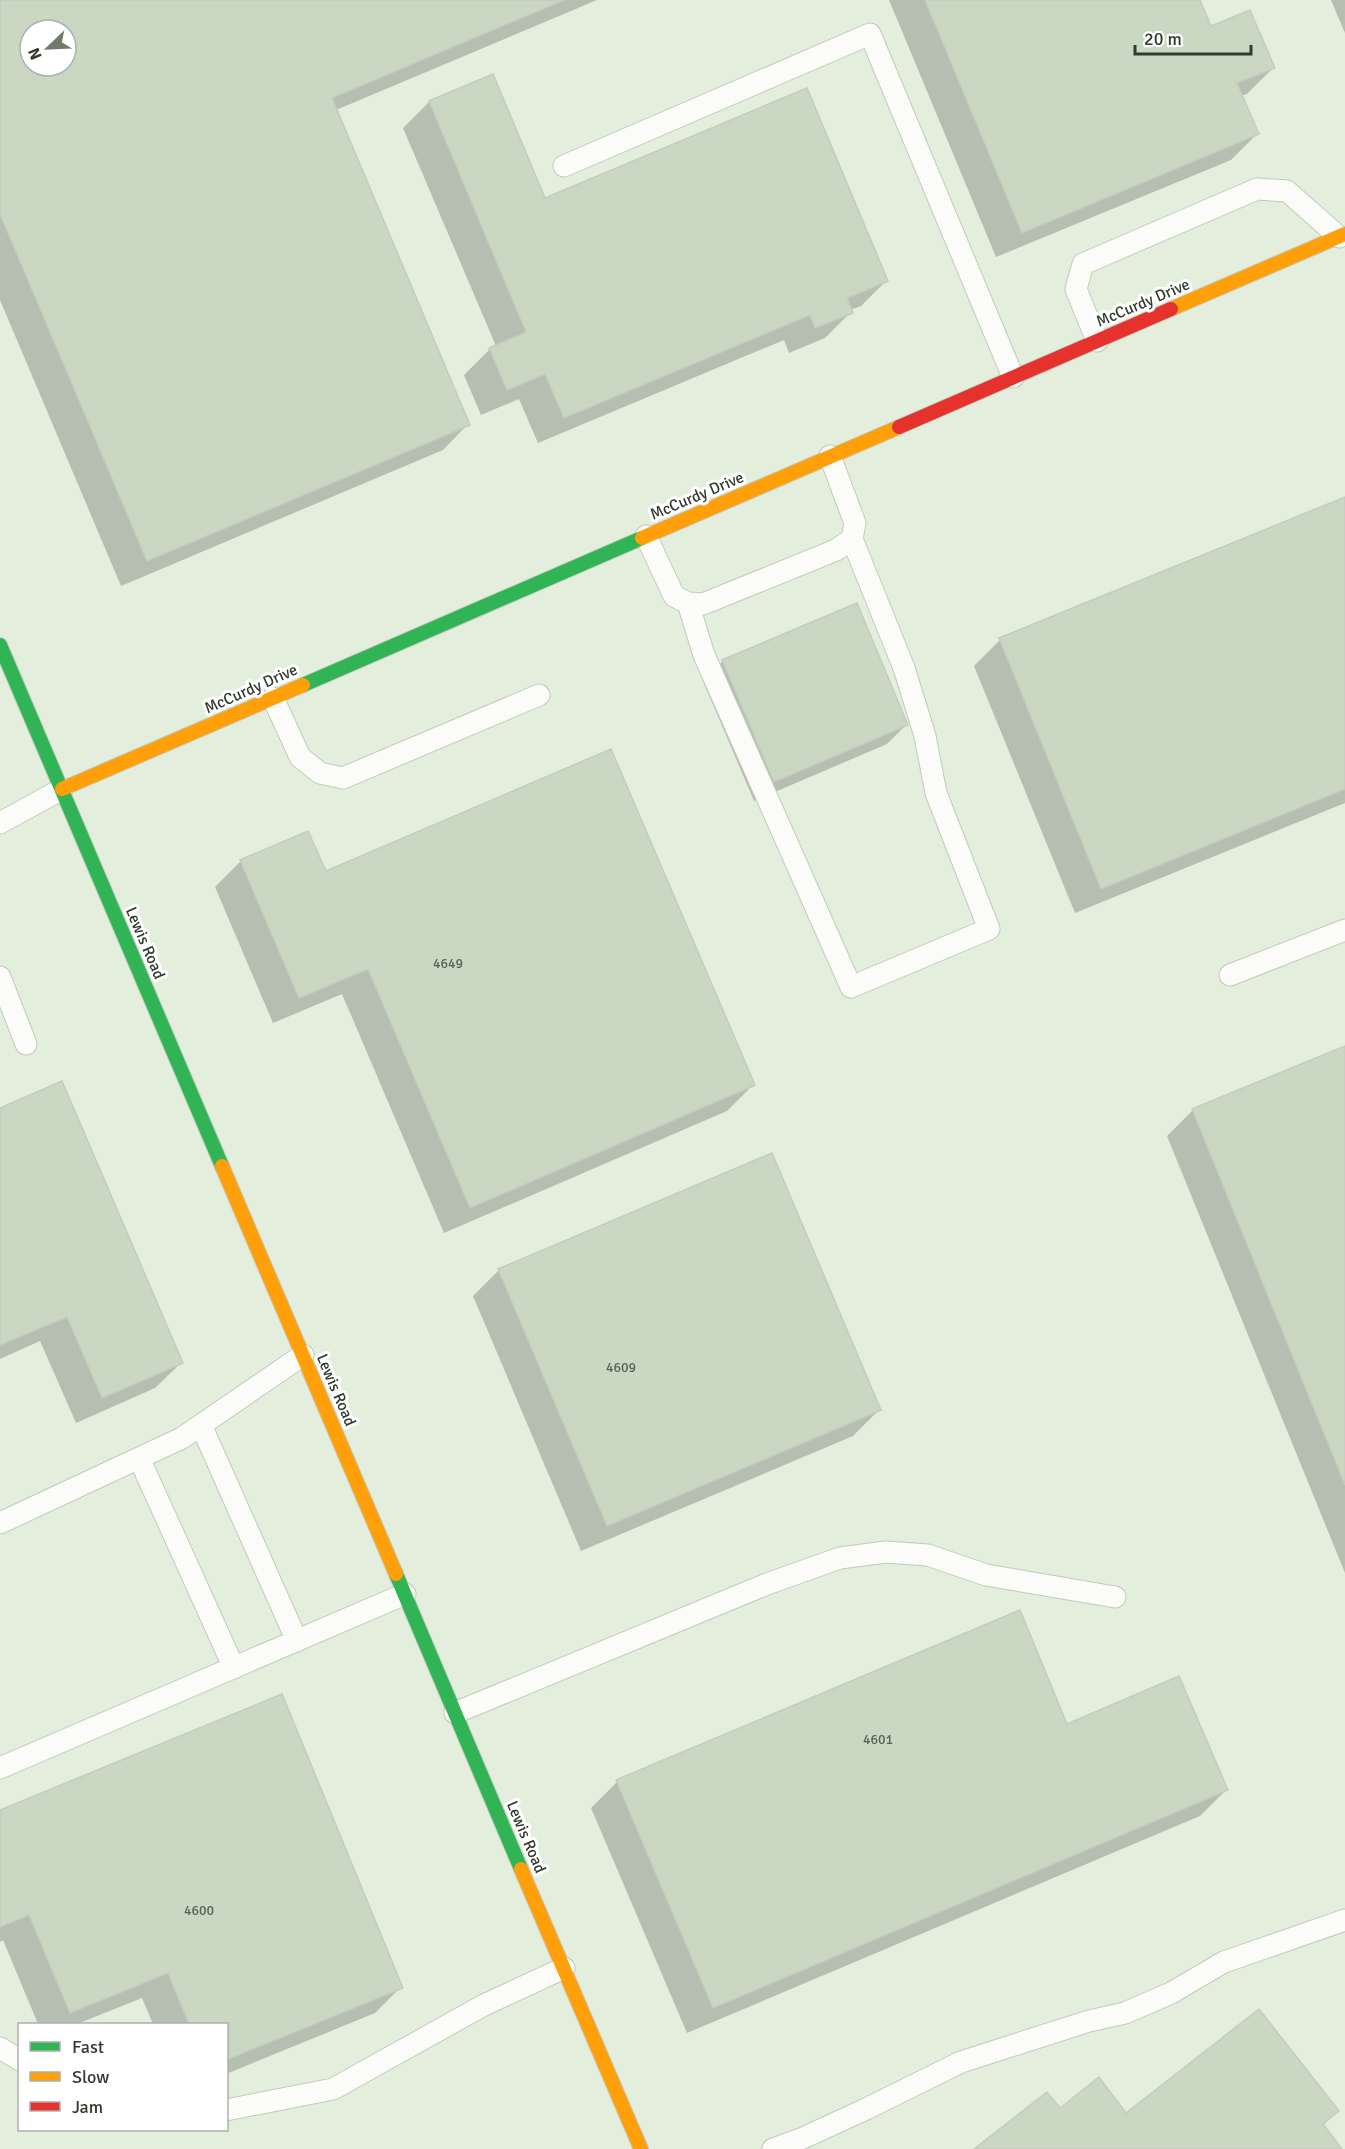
<svg xmlns="http://www.w3.org/2000/svg" width="1345" height="2149" font-family="Signika,sans-serif">
	<style>
		.shadow { fill: #0003; fill-rule: evenodd }
		.building { fill: #cad7c2; stroke: #c4ccbe; stroke-width: 1.5; fill-rule: evenodd }
		.lines { fill: none; stroke-linecap: round; stroke-linejoin: round }
		.lane-casing { stroke: #c2cabc; stroke-width: 23 }
		.fast-casing { stroke: #c2cabc; stroke-width: 16 }
		.slow-casing { stroke: #c2cabc; stroke-width: 16 }
		.jam-casing { stroke: #c2cabc; stroke-width: 16 }
		.lane { stroke: #fbfcfa; stroke-width: 21 }
		.fast { stroke: #30b455; stroke-width: 14 }
		.slow { stroke: #ff9f0a; stroke-width: 14 }
		.jam { stroke: #e5322d; stroke-width: 14 }
		.labels { text-anchor: middle; dominant-baseline: central; stroke-width: 6; stroke-linejoin: round; paint-order: stroke }
		.number-label { font-size: 14px; fill: #596153 }
		.street-label { font-size: 16px; fill: #333a2e; stroke: #fff }
	</style>
	<rect width="100%" height="100%" fill="#e3eedc"/>
	<path class="shadow" d="M0 0H597L336 110 468 424 443 450 121 586 0 300ZM30 30H66V66H30Z
		M889 0H1199L1210 28 1273 68 1247 94 1241 96 1257 134 1231 160 996 257Z
		M1331 0H1345V33Z
		M493 76 545 200 887 280 861 306 850 310 851 312 825 338 789 353 784 340 538 443 519 399 481 415 464 375 490 349 496 346 403 128 429 102Z
		M1345 499V803L1075 913 974 666 1000 640Z
		M723 661 907 724 887 744 754 801 703 681Z
		M241 861 325 873 753 1085 727 1111 444 1233 342 994 273 1023 215 887Z
		M1345 1048V1573L1167 1136 1193 1110Z
		M0 1110 181 1363 155 1388 76 1423 40 1341 0 1359Z
		M499 1270 879 1410 853 1436 581 1551 473 1296Z
		M1019 1611 1067 1726 1226 1790 1200 1816 687 2033 591 1808 617 1782Z
		M0 1812 401 1987 375 2013 226 2074V2024H153L142 1998 77 2024H38L3 1940 0 1942Z"/>
	<path class="building" d="M0 0H564L332 98 470 425 147 561 0 214ZM30 30H66V66H30Z
		M925 0H1200L1211 26 1250 10 1275 68 1237 83 1259 134 1022 233Z
		M493 74 545 198 807 88 888 281 847 298 853 313 815 328 810 315 564 418 545 374 507 390 489 348 526 332 429 101Z
		M1345 497V789L1101 889 999 638Z
		M857 603 908 725 774 782 722 660Z
		M611 749 755 1085 470 1208 368 969 299 998 240 860 308 831 326 871Z
		M1345 1046V1485L1192 1109Z
		M62 1081 183 1363 102 1398 67 1317 0 1345V1108Z
		M772 1153 881 1410 607 1526 498 1269Z
		M1020 1610 1067 1724 1179 1676 1228 1790 713 2008 616 1780Z
		M282 1694 403 1988 226 2060V2024H189L168 1973 70 2013 29 1915 0 1927V1810Z
		M1259 2009 1339 2111 1323 2124 1342 2149H974L1047 2092 1060 2108 1099 2077 1126 2113Z"/>
	<g class="lines">
		<g class="lane-casing">
			<path id="lane" d="M564 166 870 34 1013 377
				M1097 341 1076 289 1083 264 1257 189 1287 191 1339 237
				M646 536 674 596 688 603 703 604 836 550 852 539 855 523 830 456
				M688 603 704 655 851 987 989 929 936 793 925 736 904 668 852 539
				M273 698 300 757 320 773 343 778 539 695
				M0 823 62 789
				M1230 975 1345 930
				M0 977 26 1044
				M201 1425 297 1641
				M139 1458 234 1668
				M0 1523 182 1438 303 1355
				M455 1713 767 1584 840 1558 886 1552 928 1555 986 1575 1115 1597
				M0 1768 405 1594
				M0 2048 20 2060
				M226 2110 333 2089 484 2005 564 1968
				M773 2149 803 2138 866 2109 961 2062 1089 2021 1125 2013 1171 1993 1224 1962 1345 1920"/>
		</g>
		<g class="fast-casing">
			<path id="fast" d="M0 645 222 1166
				M303 685 642 538
				M396 1574 521 1869"/>
		</g>
		<g class="slow-casing">
			<path id="slow" d="M1171 309 1345 234
				M642 538 899 427
				M62 789 303 685
				M222 1166 396 1574
				M521 1869 641 2149"/>
		</g>
		<g class="jam-casing">
			<path id="jam" d="M899 427 1171 309"/>
		</g>
		<use href="#lane" class="lane"/>
		<use href="#fast" class="fast"/>
		<use href="#slow" class="slow"/>
		<use href="#jam" class="jam"/>
	</g>
	<g class="labels">
		<g class="number-label">
			<text x="448" y="963">4649</text>
			<text x="621" y="1367">4609</text>
			<text x="878" y="1739">4601</text>
			<text x="199" y="1910">4600</text>
		</g>
		<g class="street-label">
			<text transform="translate(1143 303) rotate(-23)">McCurdy Drive</text>
			<text transform="translate(697 496) rotate(-23)">McCurdy Drive</text>
			<text transform="translate(251 689) rotate(-24)">McCurdy Drive</text>
			<text transform="translate(145 943) rotate(67)">Lewis Road</text>
			<text transform="translate(336 1390) rotate(67)">Lewis Road</text>
			<text transform="translate(526 1837) rotate(67)">Lewis Road</text>
		</g>
	</g>
	<rect x="18" y="2023" width="210" height="108" fill="#ffffff" stroke="#adb0ab" stroke-width="1.5"/>
	<rect x="30" y="2042" width="30" height="9" fill="#30b455" stroke="#adb0ab" stroke-width="1.5"/>
	<text x="72" y="2053" font-size="18" fill="#333a2e">Fast</text>
	<rect x="30" y="2072" width="30" height="9" fill="#ff9f0a" stroke="#adb0ab" stroke-width="1.5"/>
	<text x="72" y="2083" font-size="18" fill="#333a2e">Slow</text>
	<rect x="30" y="2102" width="30" height="9" fill="#e5322d" stroke="#adb0ab" stroke-width="1.5"/>
	<text x="72" y="2113" font-size="18" fill="#333a2e">Jam</text>
	<g transform="translate(48 48) rotate(247)"><circle r="28" fill="#ffffff" stroke="#adb0ab" stroke-width="1.5"/>
	<path d="M0-4.5L10 22L0 15L-10 22Z" fill="#71796b"/>
	<text y="-9" font-size="16" font-weight="bold" text-anchor="middle" fill="#333a2e">N</text>
	</g>
	<path d="M1135 45v9h116v-9" fill="none" stroke="#333a2e" stroke-width="3"/>
	<text x="1144" y="45" font-size="18" fill="#333a2e" stroke="#ffffff" stroke-width="4.5" paint-order="stroke">20 m</text>
</svg>
